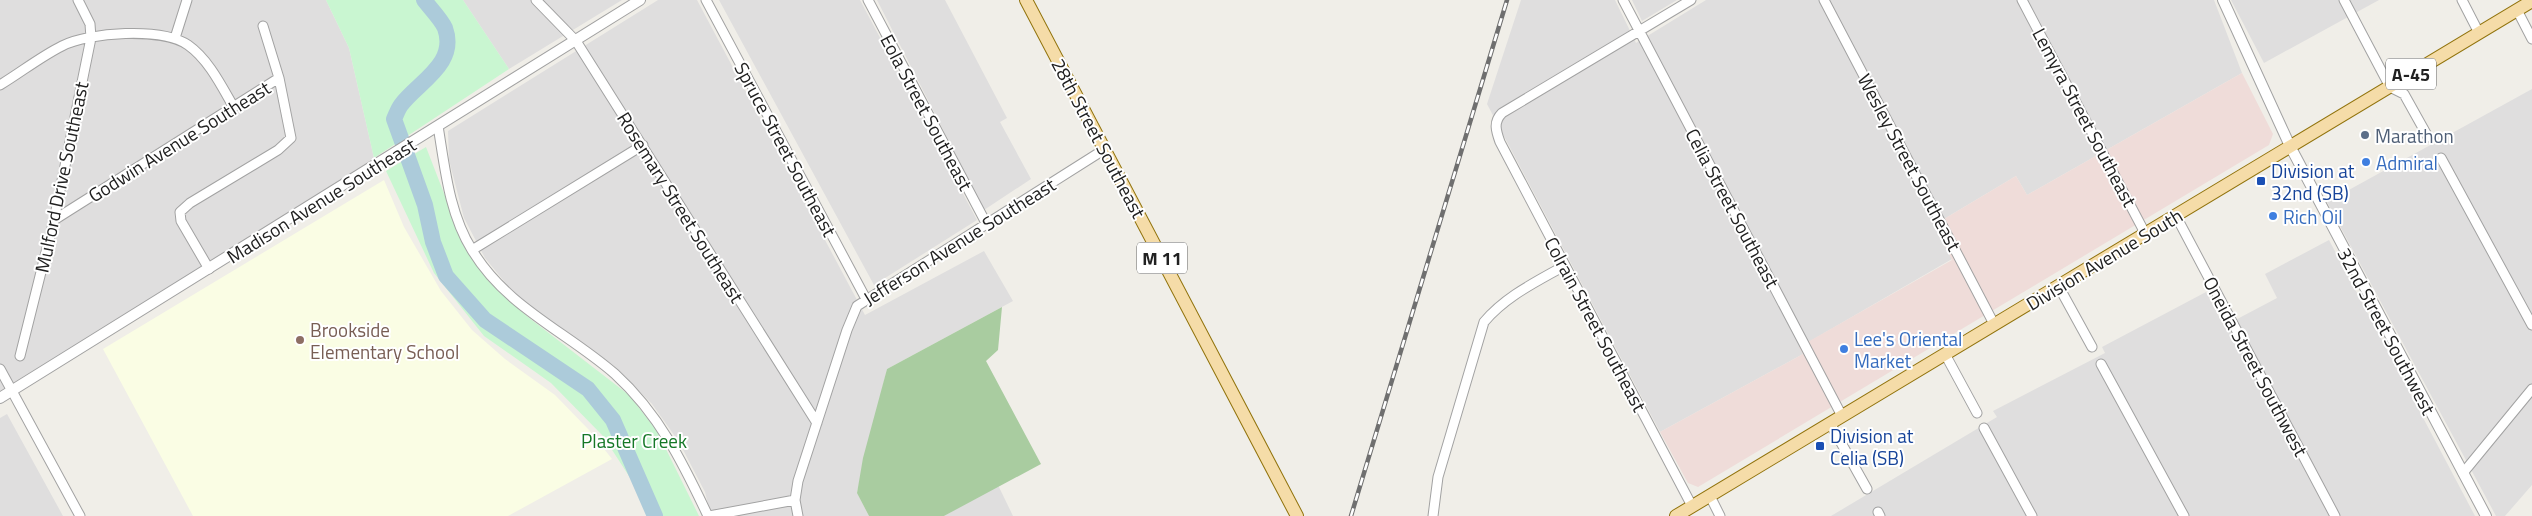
<svg xmlns="http://www.w3.org/2000/svg" width="2532" height="516" font-family="'Titillium Web',sans-serif">
	<style>
		.residential { fill: #dfdede }
		.commercial { fill: #efdcd9 }
		.education { fill: #fafde4 }
		.forest { fill: #a9cca0 }
		.park { fill: #c9f6d1 }
		.lines { fill: none; stroke-linecap: round; stroke-linejoin: round }
		.river { stroke: #accbda; stroke-width: 16 }
		.minor-casing { stroke: #a2a2a2; stroke-width: 11 }
		.tertiary-casing { stroke: #a2a2a2; stroke-width: 12 }
		.primary-casing { stroke: #91730c; stroke-width: 14 }
		.minor { stroke: #fff; stroke-width: 9 }
		.tertiary { stroke: #fff; stroke-width: 10 }
		.primary { stroke: #f5dca8; stroke-width: 12 }
		.rail-casing { stroke: #6f6f6f; stroke-width: 4.5 }
		.rail { stroke: #fff; stroke-width: 2.5; stroke-dasharray: 8; stroke-linecap: butt }
		.service-dot { fill: #5c6f8a; stroke: #fff; stroke-width: 2 }
		.shop-dot { fill: #3f7fe0; stroke: #fff; stroke-width: 2 }
		.transit-dot { fill: #1a4fb4; stroke: #fff; stroke-width: 2 }
		.education-dot { fill: #8d6e63; stroke: #fff; stroke-width: 2 }
		.labels { text-anchor: middle; dominant-baseline: central; stroke-width: 4; stroke-linejoin: round; paint-order: stroke }
		.shield { fill: #fff; stroke: #646464; stroke-width: 1 }
		.shield-label { font-size: 18px; font-weight: bold; fill: #212121 }
		.street-label { font-size: 19px; fill: #212121; stroke: #fff }
		.service-label { font-size: 19px; fill: #4e5e75; stroke: #fff; text-anchor: start }
		.shop-label { font-size: 19px; fill: #366cbe; stroke: #fff; text-anchor: start }
		.transit-label { font-size: 19px; fill: #164399; stroke: #fff; text-anchor: start }
		.education-label { font-size: 19px; fill: #785e54; stroke: #fff; text-anchor: start }
		.park-label { font-size: 19px; fill: #157827; stroke: #fff }
	</style>
	<rect width="100%" height="100%" fill="#f0eee8"/>
	<path class="residential" d="M0 0H326L349 48 374 158 347 181 0 395Z
		M463 0H622L509 69Z
		M658 0H697L865 315 984 251 1013 301 887 369 857 492 869 516H711L705 492 679 442 652 404 614 366 517 297 485 258 464 218 449 160 448 131Z
		M719 0H860L977 220 874 285Z
		M877 0H945L1007 118 1000 122 1031 179 984 210Z
		M1521 0H1615L1636 43 1706 0H2214L2242 73 2027 195 2016 176 1934 225 1952 259 1800 347 1803 354 1660 432 1487 104Z
		M1632 0H1677L1642 21Z
		M2231 0H2379L2264 63Z
		M2532 89V485L2505 516H2496L2327 202Z
		M2329 240 2475 516H1831L1997 417 1993 411 2105 353 2102 347 2206 292 2224 326 2277 298 2265 274Z
		M7 414 63 516H0V418Z
		M998 485 1013 516H944Z"/>
	<path class="commercial" d="M2242 73 2273 134 2269 145 1698 487 1688 483 1660 432 1803 354 1799 347 1952 260 1934 225 2016 176 2027 195Z"/>
	<path class="education" d="M384 180 404 227 441 291 472 330 505 359 555 395 589 430 612 459 508 516H193L103 349Z"/>
	<path class="forest" d="M1002 307 998 350 986 361 1041 464 944 516H869L857 493 863 458 887 369Z"/>
	<path class="park" d="M326 0H463L509 69 374 158 349 48Z
		M426 147 459 232 472 256 501 293 528 317 629 395 657 431 699 516H650L640 493 603 436 551 383 484 336 434 273 386 171Z"/>
	<g class="lines">
		<path class="river" d="M424 0C430 8 441 19 445 28 458 64 418 82 401 105 398 109 396 115 394 119L425 205 433 242 446 276 485 320 588 389 613 420 655 516"/>
		<g class="minor-casing">
			<path id="minor" d="M536 0 576 41 817 423
				M706 0 866 299
				M868 0 986 223
				M1623 0 1842 416
				M1691 0 1502 113C1493 122 1496 131 1500 142L1692 506
				M1824 0 1994 324
				M2022 0 2146 235
				M2344 0 2390 87 2404 94 2428 137
				M2462 0 2479 33
				M2517 10 2532 39
				M175 38 187 0
				M0 85C20 73 40 57 62 46 89 32 162 27 188 45 208 59 221 85 233 106
				M438 126C445 168 449 213 472 250 506 307 567 332 615 374 659 414 683 463 708 516
				M2441 158 2532 325
				M2176 216 2335 516
				M54 220 279 78
				M472 250 643 145
				M209 269 181 221 180 212 190 203 278 150 291 138 279 78 263 26
				M2059 287 2092 347
				M1945 354 1977 413
				M20 356 54 220 91 38 90 24 78 0
				M2101 364 2184 516
				M0 369 80 516
				M1830 423 1867 489
				M1984 428 2032 516
				M2463 473 2532 389
				M1710 496 1720 516
				M1878 512 1880 516
				M709 516 795 500
				M798 516 795 500 798 481 847 330 857 306 1105 149
				M1433 516 1438 477 1484 322C1506 296 1536 282 1564 266"/>
		</g>
		<g class="tertiary-casing">
			<path id="tertiary" d="M2223 0 2290 146 2486 516
				M0 398 640 0"/>
		</g>
		<g class="primary-casing">
			<path id="primary" d="M1026 0 1297 516
				M1676 516 2532 1"/>
		</g>
		<use href="#minor" class="minor"/>
		<use href="#tertiary" class="tertiary"/>
		<use href="#primary" class="primary"/>
		<g class="rail-casing">
			<path id="rail" d="M1351 516 1507 0"/>
		</g>
		<use href="#rail" class="rail"/>
	</g>
	<circle class="service-dot" cx="2365" cy="135" r="5"/>
	<g class="shop-dot">
		<circle cx="2366" cy="162" r="5"/>
		<circle cx="2273" cy="216" r="5"/>
		<circle cx="1844" cy="349" r="5"/>
	</g>
	<g class="transit-dot">
		<rect x="2256" y="176" width="10" height="10" rx="2.5"/>
		<rect x="1815" y="441" width="10" height="10" rx="2.5"/>
	</g>
	<circle class="education-dot" cx="300" cy="340" r="5"/>
	<g class="labels">
		<g class="shield">
			<rect x="2386" y="58.5" width="50" height="31" rx="4"/>
			<rect x="1137" y="242.5" width="50" height="31" rx="4"/>
		</g>
		<g class="shield-label">
			<text x="2411" y="74">A-45</text>
			<text x="1162" y="258">M 11</text>
		</g>
		<g class="street-label">
			<text transform="translate(927 112) rotate(62)">Eola Street Southeast</text>
			<text transform="translate(2085 117) rotate(62)">Lemyra Street Southeast</text>
			<text transform="translate(1099 138) rotate(62)">28th Street Southeast</text>
			<text transform="translate(179 141) rotate(-32)">Godwin Avenue Southeast</text>
			<text transform="translate(786 149) rotate(62)">Spruce Street Southeast</text>
			<text transform="translate(1910 162) rotate(62)">Wesley Street Southeast</text>
			<text transform="translate(61 177) rotate(-78)">Mulford Drive Southeast</text>
			<text transform="translate(321 200) rotate(-32)">Madison Avenue Southeast</text>
			<text transform="translate(681 207) rotate(58)">Rosemary Street Southeast</text>
			<text transform="translate(1733 208) rotate(62)">Celia Street Southeast</text>
			<text transform="translate(959 241) rotate(-32)">Jefferson Avenue Southeast</text>
			<text transform="translate(2104 259) rotate(-31)">Division Avenue South</text>
			<text transform="translate(1596 324) rotate(62)">Colrain Street Southeast</text>
			<text transform="translate(2387 331) rotate(62)">32nd Street Southwest</text>
			<text transform="translate(2256 366) rotate(62)">Oneida Street Southwest</text>
		</g>
		<g class="service-label">
			<text x="2375" y="135">Marathon</text>
		</g>
		<g class="shop-label">
			<text x="2376" y="162">Admiral</text>
			<text x="2283" y="216">Rich Oil</text>
			<text x="1854" y="338">Lee's Oriental<tspan x="1854" dy="22">Market</tspan></text>
		</g>
		<g class="transit-label">
			<text x="2271" y="170">Division at<tspan x="2271" dy="22">32nd (SB)</tspan></text>
			<text x="1830" y="435">Division at<tspan x="1830" dy="22">Celia (SB)</tspan></text>
		</g>
		<g class="education-label">
			<text x="310" y="329">Brookside<tspan x="310" dy="22">Elementary School</tspan></text>
		</g>
		<g class="park-label">
			<text x="634" y="440">Plaster Creek</text>
		</g>
	</g>
</svg>
